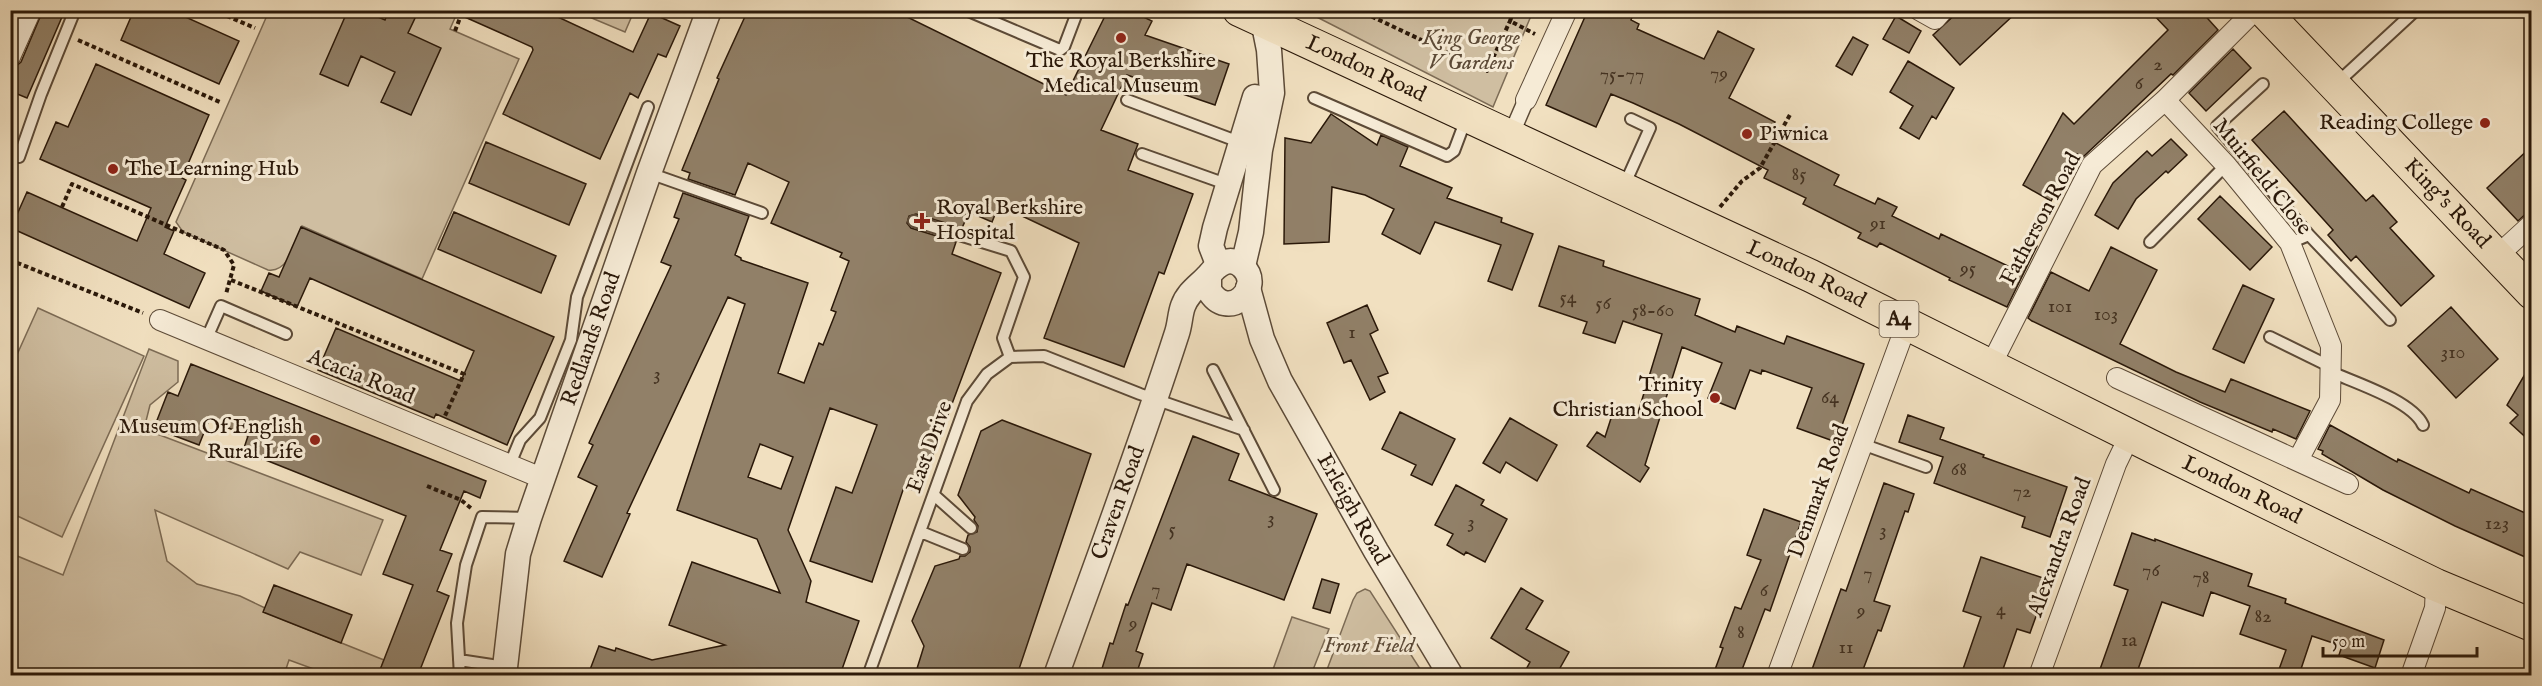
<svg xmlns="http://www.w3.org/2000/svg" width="2542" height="686" font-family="'IM FELL English',serif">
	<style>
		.green { fill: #cfbea1; stroke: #7c6b55; stroke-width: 1.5 }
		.building { fill: #918068; stroke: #2a1809; stroke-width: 1.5; fill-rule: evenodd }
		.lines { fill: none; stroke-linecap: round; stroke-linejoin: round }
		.service-casing { stroke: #5c4a37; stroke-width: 14 }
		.pedestrian-casing { stroke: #5c4a37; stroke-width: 18 }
		.minor-casing { stroke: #5c4a37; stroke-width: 22 }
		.tertiary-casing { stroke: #5c4a37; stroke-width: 27 }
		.primary-casing { stroke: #2a1809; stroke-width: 34 }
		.path { stroke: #2a1809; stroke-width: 4; stroke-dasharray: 4.5 3; stroke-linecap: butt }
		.service { stroke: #f6ebd6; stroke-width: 10 }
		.pedestrian { stroke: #f6ebd6; stroke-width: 15 }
		.minor { stroke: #f6ebd6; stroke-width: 20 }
		.tertiary { stroke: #f6ebd6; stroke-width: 24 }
		.primary { stroke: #f1e0c0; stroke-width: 32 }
		.poi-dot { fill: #8f2418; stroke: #f6ebd6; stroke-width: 2 }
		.labels { text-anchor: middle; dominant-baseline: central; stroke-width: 6; stroke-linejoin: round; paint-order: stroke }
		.number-label { font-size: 20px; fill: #443221 }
		.shield { fill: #f6ebd6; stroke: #675746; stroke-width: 1.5 }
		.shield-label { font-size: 21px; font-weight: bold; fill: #2a1809 }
		.park-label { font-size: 22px; font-style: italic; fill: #5c4a37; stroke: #f6ebd6 }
		.poi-label { font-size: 22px; fill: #2a1809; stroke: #f6ebd6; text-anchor: end }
		.street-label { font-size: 22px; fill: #2a1809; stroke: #f6ebd6 }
	</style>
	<rect width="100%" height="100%" fill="#f1e0c0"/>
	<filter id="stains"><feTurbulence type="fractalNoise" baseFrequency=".00333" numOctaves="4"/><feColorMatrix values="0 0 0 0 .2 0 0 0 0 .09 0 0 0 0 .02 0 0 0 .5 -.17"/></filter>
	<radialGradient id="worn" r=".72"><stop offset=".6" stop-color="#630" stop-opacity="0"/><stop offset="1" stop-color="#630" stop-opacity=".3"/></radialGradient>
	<path class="green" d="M269 11H458L450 29 519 59 422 279 302 226C295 242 289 273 268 270L183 232 176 222Z
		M575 11 634 10V11L625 32Z
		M1305 11H1533L1493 107Z
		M38 308 144 356 62 537 11 513V368Z
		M149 349 178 361V382L150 405 144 429 383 520 361 575 300 552 288 569 155 510 167 561 197 584 240 596 265 608 264 612 384 660 378 676 330 675 289 660 284 675H11L10 553 63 575Z
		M1365 589 1370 591 1424 675H1325L1353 600 1357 593Z
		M1292 617 1329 629 1311 675H1271Z"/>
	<path class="building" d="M43 10H65L27 98 10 91V78L15 67 21 62Z
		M134 10H170L239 41 219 84 121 40Z
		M348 10H362L385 20 389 10H404L416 16 408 33 441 48 411 115 381 102 395 72 361 56 348 86 320 74Z
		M449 10H543L633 52 651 13 680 26 666 57 658 54 638 98 630 93 600 159 503 114 533 50 532 47Z
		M748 10H893L1066 95 1108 10H1129L1152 21 1145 35 1229 64 1215 105 1127 75 1101 130 1138 144 1128 170 1193 194 1164 274 1159 272 1124 367 1044 338 1079 243 999 205 992 222 969 212 962 228 916 214 909 216 907 223 911 228 956 242 952 254 1001 273 919 492 904 487 872 582 810 561 836 487 852 493 877 425 830 408 788 530 811 581 806 602 859 621 840 675H588L599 646 615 651 616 648 652 660 725 645 669 625 692 562 780 593 757 539 677 510 745 304 728 297 627 513 630 514 602 577 564 561 597 486 578 477 593 445 589 443 671 266 661 262 679 219 674 217 683 193 749 216 735 255 741 258V260L808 283 778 373 804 383 819 343 823 345 836 312 831 310 849 261 840 257 842 253 771 223 789 182 748 163 735 195 688 179 690 173 682 170 719 79 717 78ZM760 444 793 457 781 489 748 477Z
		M1588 10H1635L1631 20 1639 24 1637 29 1704 59 1718 31 1754 49 1729 98 1775 122 1766 138 1839 175 1834 185 1875 204 1878 198 1897 207 1892 216 1939 239 1941 234 2012 268 2025 240 2037 246 2007 307 1949 280 1950 278 1880 243 1877 247 1858 238 1861 233 1803 204 1806 198 1764 178 1768 170 1679 124 1633 103 1611 94 1596 127 1546 105Z
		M1960 10H2019L1960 65 1933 35Z
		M2149 10H2200L2218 30 2173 75 2171 74 2082 158 2077 154 2051 201 2023 185 2063 113 2074 124 2168 30Z
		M1896 16 1921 31 1909 53 1883 39Z
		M1853 37 1868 45 1852 75 1836 66Z
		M2233 49 2251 68 2206 111 2189 93Z
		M1908 61 1954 88 1936 119 1932 116 1919 139 1900 128 1913 106 1890 92Z
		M96 64 209 115 182 178 186 180 165 227 174 231 164 254 205 273 189 308 11 228 27 192 137 241 151 208 40 159 56 122 68 127Z
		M2284 111 2366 201 2373 195 2397 222 2390 228 2434 276 2401 306 2356 256 2351 261 2328 235 2333 230 2252 140Z
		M1331 114 1377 145 1381 135 1408 147 1400 166 1452 188 1447 198 1502 218 1501 222 1533 234 1512 290 1488 281 1501 245 1435 222 1420 254 1382 234 1394 209 1365 195 1332 187 1329 242 1284 244 1285 138 1311 143Z
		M2171 139 2187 155 2168 173 2166 171 2136 199 2118 229 2095 215 2113 183 2147 151 2152 156Z
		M486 142 586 184 569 225 469 183Z
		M2532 146V208L2518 221 2487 188Z
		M2220 196 2272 247 2250 270 2198 219Z
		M454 212 556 256 541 293 438 249Z
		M301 227 554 337 507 445 436 414 434 418 318 370 336 328 461 381 474 351 310 278 297 307 261 291 269 273 279 277Z
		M1559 246 1604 261 1603 266 1700 299 1695 315 1735 332 1737 326 1784 344 1787 336 1864 364 1836 442 1797 428 1812 388 1762 370 1761 374 1750 370 1735 409 1708 398 1722 363 1682 347 1645 465 1649 468 1640 482 1587 446 1597 432 1605 437 1614 409 1637 416 1662 334 1623 321 1615 343 1583 333 1587 322 1539 306Z
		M2111 247 2157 270 2120 344 2176 372 2225 392 2231 379 2310 411 2296 439 2273 429 2272 432 2200 402 2032 321 2028 318 2051 272 2089 291Z
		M2243 285 2274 299 2244 363 2213 349Z
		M1367 305 1378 330 1370 334 1388 373 1378 377 1385 392 1370 400 1351 360 1344 363 1327 323Z
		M2451 307 2498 359 2456 398 2408 346Z
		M2532 362V443L2510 423 2518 415 2507 405Z
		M191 364 486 481 480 498 464 491 440 550 452 554 437 591 449 596 418 675H378L413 585 383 574 406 516 243 451 248 436 209 420 199 445 154 428 168 392 178 396Z
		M1400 412 1455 439 1432 485 1411 475 1416 465 1382 449Z
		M1908 415 1944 428 1940 439 1984 455 1983 457 2067 487 2050 537 2022 527 2025 517 1934 483 1943 457 1899 442Z
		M1510 418 1557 445 1537 481 1506 462 1500 473 1483 463Z
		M1002 420 1091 454 1017 675H915L924 646 912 621 935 566 959 559 960 556H965L970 552V547L966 542 968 535 977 532 978 526 974 520 975 517 958 495 981 431Z
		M2330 425 2397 462 2398 459 2469 493 2471 489 2532 516V560L2455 526 2383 490 2322 454 2323 451 2318 449Z
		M1193 436 1239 454 1229 480 1317 514 1284 600 1187 564 1171 610 1152 603 1136 651 1143 654 1136 675H1100L1110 643 1113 644 1126 604 1128 605Z
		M1884 483 1914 494 1908 512 1905 511 1874 601 1890 606 1881 631 1878 630 1861 675H1810L1841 589 1846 591Z
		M1456 485 1484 500 1481 505 1507 519 1485 562 1466 552 1464 555 1447 545 1453 534 1435 525Z
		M1764 509 1801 522 1770 611 1765 609 1740 675H1713L1723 648 1720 647 1735 607 1741 609 1761 560 1747 555Z
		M2132 533 2155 541V539L2252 574 2248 586 2286 599 2285 603 2384 640 2375 668 2339 655 2342 646 2312 636 2299 675H2277L2286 650 2240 634 2250 606 2211 592 2203 616 2162 602 2136 675H2098L2128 590 2114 585Z
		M1981 557 2049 580 2030 633 2017 629 2001 675H1961L1981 617 1963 611Z
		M1322 579 1339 584 1330 613 1313 608Z
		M274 585 352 615 341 643 263 612Z
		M1521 588 1543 601 1526 629 1569 652 1556 675H1523L1530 662 1491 638Z"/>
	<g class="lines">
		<g class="service-casing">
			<path id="service" d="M966 10 1060 50 1064 47 1078 10
				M2337 83 2416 10
				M2263 84 2217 126 2309 235
				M1314 98 1447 156 1454 151 1466 119
				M1127 100 1242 143
				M1142 154 1229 185
				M19 157 41 94 75 10
				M649 173 762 213
				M1624 186 1650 128 1631 119
				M914 221 1011 251 1024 277 1003 338 1010 357
				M2150 242 2226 165
				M2290 243 2309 235 2390 320
				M2270 337 2331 367
				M206 340 221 306 286 334
				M1213 370 1274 490
				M2331 372C2356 383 2412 401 2423 425
				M1862 444 1926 467
				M510 464 520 440 540 418 571 340 577 297 648 107
				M934 495 971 528
				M921 532 963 549
				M459 660 505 667
				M460 676 457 623 466 565 482 517 529 518
				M868 676 967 401 987 374 1010 357 1044 356 1140 394 1244 430"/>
		</g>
		<g class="pedestrian-casing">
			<path id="pedestrian" d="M1510 137 1526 100"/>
		</g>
		<g class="minor-casing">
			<path id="minor" d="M1919 10 1935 19 1943 10
				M10 57 31 10
				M1526 100 1567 10
				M2165 100 2226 165 2290 243 2331 346 2330 400 2298 460
				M2497 256 2532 224
				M160 320 544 479
				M1991 365 2092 165 2165 100 2255 10
				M2117 378 2348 484
				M1777 676 1907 323
				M2039 676 2116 464 2130 435
				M2411 676 2435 608 2436 585"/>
		</g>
		<g class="tertiary-casing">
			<g id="tertiary">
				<path d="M1218 264 1211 246 1215 228 1255 97"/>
				<path d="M1243 266 1251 232 1260 150 1272 93 1269 50 1261 10"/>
				<path id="s1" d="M1248 288 1262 339 1280 381 1376 551 1451 676"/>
				<path id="s2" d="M504 676 518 554 529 518 649 173 709 10"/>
				<path id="s3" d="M1056 676C1097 562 1140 448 1177 333 1180 324 1180 314 1183 306 1188 292 1199 286 1209 275 1217 265 1229 255 1242 266 1266 288 1227 323 1209 290V275"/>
			</g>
		</g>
		<g class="primary-casing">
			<g id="primary">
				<path id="s4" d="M1239 10 1811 276 2153 447 2436 585 2532 625"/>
				<path id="s5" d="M2263 10 2532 293"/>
			</g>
		</g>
		<path class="path" d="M213 10 255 28
			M544 10V11
			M1358 10 1487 71 1510 21
			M1514 10 1510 21 1535 34
			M455 31 463 10
			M78 40 222 103
			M62 207 72 184 224 250 234 265 226 294
			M1720 207 1742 181 1760 168 1791 113
			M10 260 143 313
			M231 280 464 374 444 418
			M427 486 461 500 472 509"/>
		<use href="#service" class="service"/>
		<use href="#pedestrian" class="pedestrian"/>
		<use href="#minor" class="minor"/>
		<use href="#tertiary" class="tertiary"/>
		<use href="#primary" class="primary"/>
	</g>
	<g class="poi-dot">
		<circle cx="1121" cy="38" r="6"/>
		<circle cx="2485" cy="123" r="6"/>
		<circle cx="1747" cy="134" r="6"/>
		<circle cx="113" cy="169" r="6"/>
		<path d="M919 212h6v6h6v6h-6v6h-6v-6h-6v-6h6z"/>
		<circle cx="1715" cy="398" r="6"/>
		<circle cx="315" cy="440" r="6"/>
	</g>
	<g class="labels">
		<g class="number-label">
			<text x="2158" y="64">2</text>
			<text x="1719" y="73">79</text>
			<text x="1622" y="74">75-77</text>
			<text x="2139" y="83">6</text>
			<text x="1799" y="174">85</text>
			<text x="1878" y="223">91</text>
			<text x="1968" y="268">95</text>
			<text x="1568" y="297">54</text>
			<text x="1603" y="303">56</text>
			<text x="2060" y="306">101</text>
			<text x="1653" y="310">58-60</text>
			<text x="2106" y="314">103</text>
			<text x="1352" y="332">1</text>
			<text x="2453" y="352">310</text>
			<text x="657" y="374">3</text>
			<text x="1830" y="397">64</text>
			<text x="1959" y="469">68</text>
			<text x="2022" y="491">72</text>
			<text x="1271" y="518">3</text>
			<text x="1471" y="522">3</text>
			<text x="2497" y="523">123</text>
			<text x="1172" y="529">5</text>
			<text x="1883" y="530">3</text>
			<text x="2151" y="570">76</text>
			<text x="1868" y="573">7</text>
			<text x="2201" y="577">78</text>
			<text x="1156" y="589">7</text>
			<text x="1764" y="590">6</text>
			<text x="2001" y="609">4</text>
			<text x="1861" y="610">9</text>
			<text x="2263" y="616">82</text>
			<text x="1133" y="623">9</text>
			<text x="1741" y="632">8</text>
			<text x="2129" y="640">1a</text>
			<text x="1846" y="647">11</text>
		</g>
		<rect class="shield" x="1879.5" y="301" width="39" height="36" rx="4.5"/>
		<g class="shield-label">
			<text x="1899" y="319">A4</text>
		</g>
		<g class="park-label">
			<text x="1471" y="38">King George<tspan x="1471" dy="25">V Gardens</tspan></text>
			<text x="1369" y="646">Front Field</text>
		</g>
		<g class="poi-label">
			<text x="1121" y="61" text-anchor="middle">The Royal Berkshire<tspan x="1121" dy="25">Medical Museum</tspan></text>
			<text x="2473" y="123">Reading College</text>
			<text x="1759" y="134" text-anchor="start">Piwnica</text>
			<text x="125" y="169" text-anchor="start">The Learning Hub</text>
			<text x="936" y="208" text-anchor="start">Royal Berkshire<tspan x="936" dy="25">Hospital</tspan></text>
			<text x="1703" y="385">Trinity<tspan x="1703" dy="25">Christian School</tspan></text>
			<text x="303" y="427">Museum Of English<tspan x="303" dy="25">Rural Life</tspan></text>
		</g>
		<g class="street-label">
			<text stroke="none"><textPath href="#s4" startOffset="140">London Road</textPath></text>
			<text transform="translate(2262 177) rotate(51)">Muirfield Close</text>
			<text stroke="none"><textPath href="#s5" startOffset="267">King's Road</textPath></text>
			<text transform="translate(2041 219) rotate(-62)">Fatherson Road</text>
			<text stroke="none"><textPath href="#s4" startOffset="626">London Road</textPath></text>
			<text stroke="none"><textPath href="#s2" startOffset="350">Redlands Road</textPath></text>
			<text transform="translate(361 377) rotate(22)">Acacia Road</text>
			<text transform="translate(930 447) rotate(-70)">East Drive</text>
			<text stroke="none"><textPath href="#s4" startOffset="1112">London Road</textPath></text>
			<text transform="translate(1819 491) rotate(-70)">Denmark Road</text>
			<text stroke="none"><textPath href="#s3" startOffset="184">Craven Road</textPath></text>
			<text stroke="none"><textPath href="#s1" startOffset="246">Erleigh Road</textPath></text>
			<text transform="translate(2060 547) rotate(-70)">Alexandra Road</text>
		</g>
	</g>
	<rect width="2542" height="686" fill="none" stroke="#f1e0c0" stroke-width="36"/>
	<rect x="12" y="12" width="2518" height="662" fill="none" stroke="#2a1809" stroke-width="3"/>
	<rect x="18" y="18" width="2506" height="650" fill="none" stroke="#2a1809" stroke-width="1.5"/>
	<path d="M2323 647v9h154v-9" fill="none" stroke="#2a1809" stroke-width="3"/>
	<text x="2332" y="647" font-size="18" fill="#2a1809" stroke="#f6ebd6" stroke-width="4.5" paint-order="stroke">50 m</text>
	<rect width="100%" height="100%" filter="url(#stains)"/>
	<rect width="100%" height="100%" fill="url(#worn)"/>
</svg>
